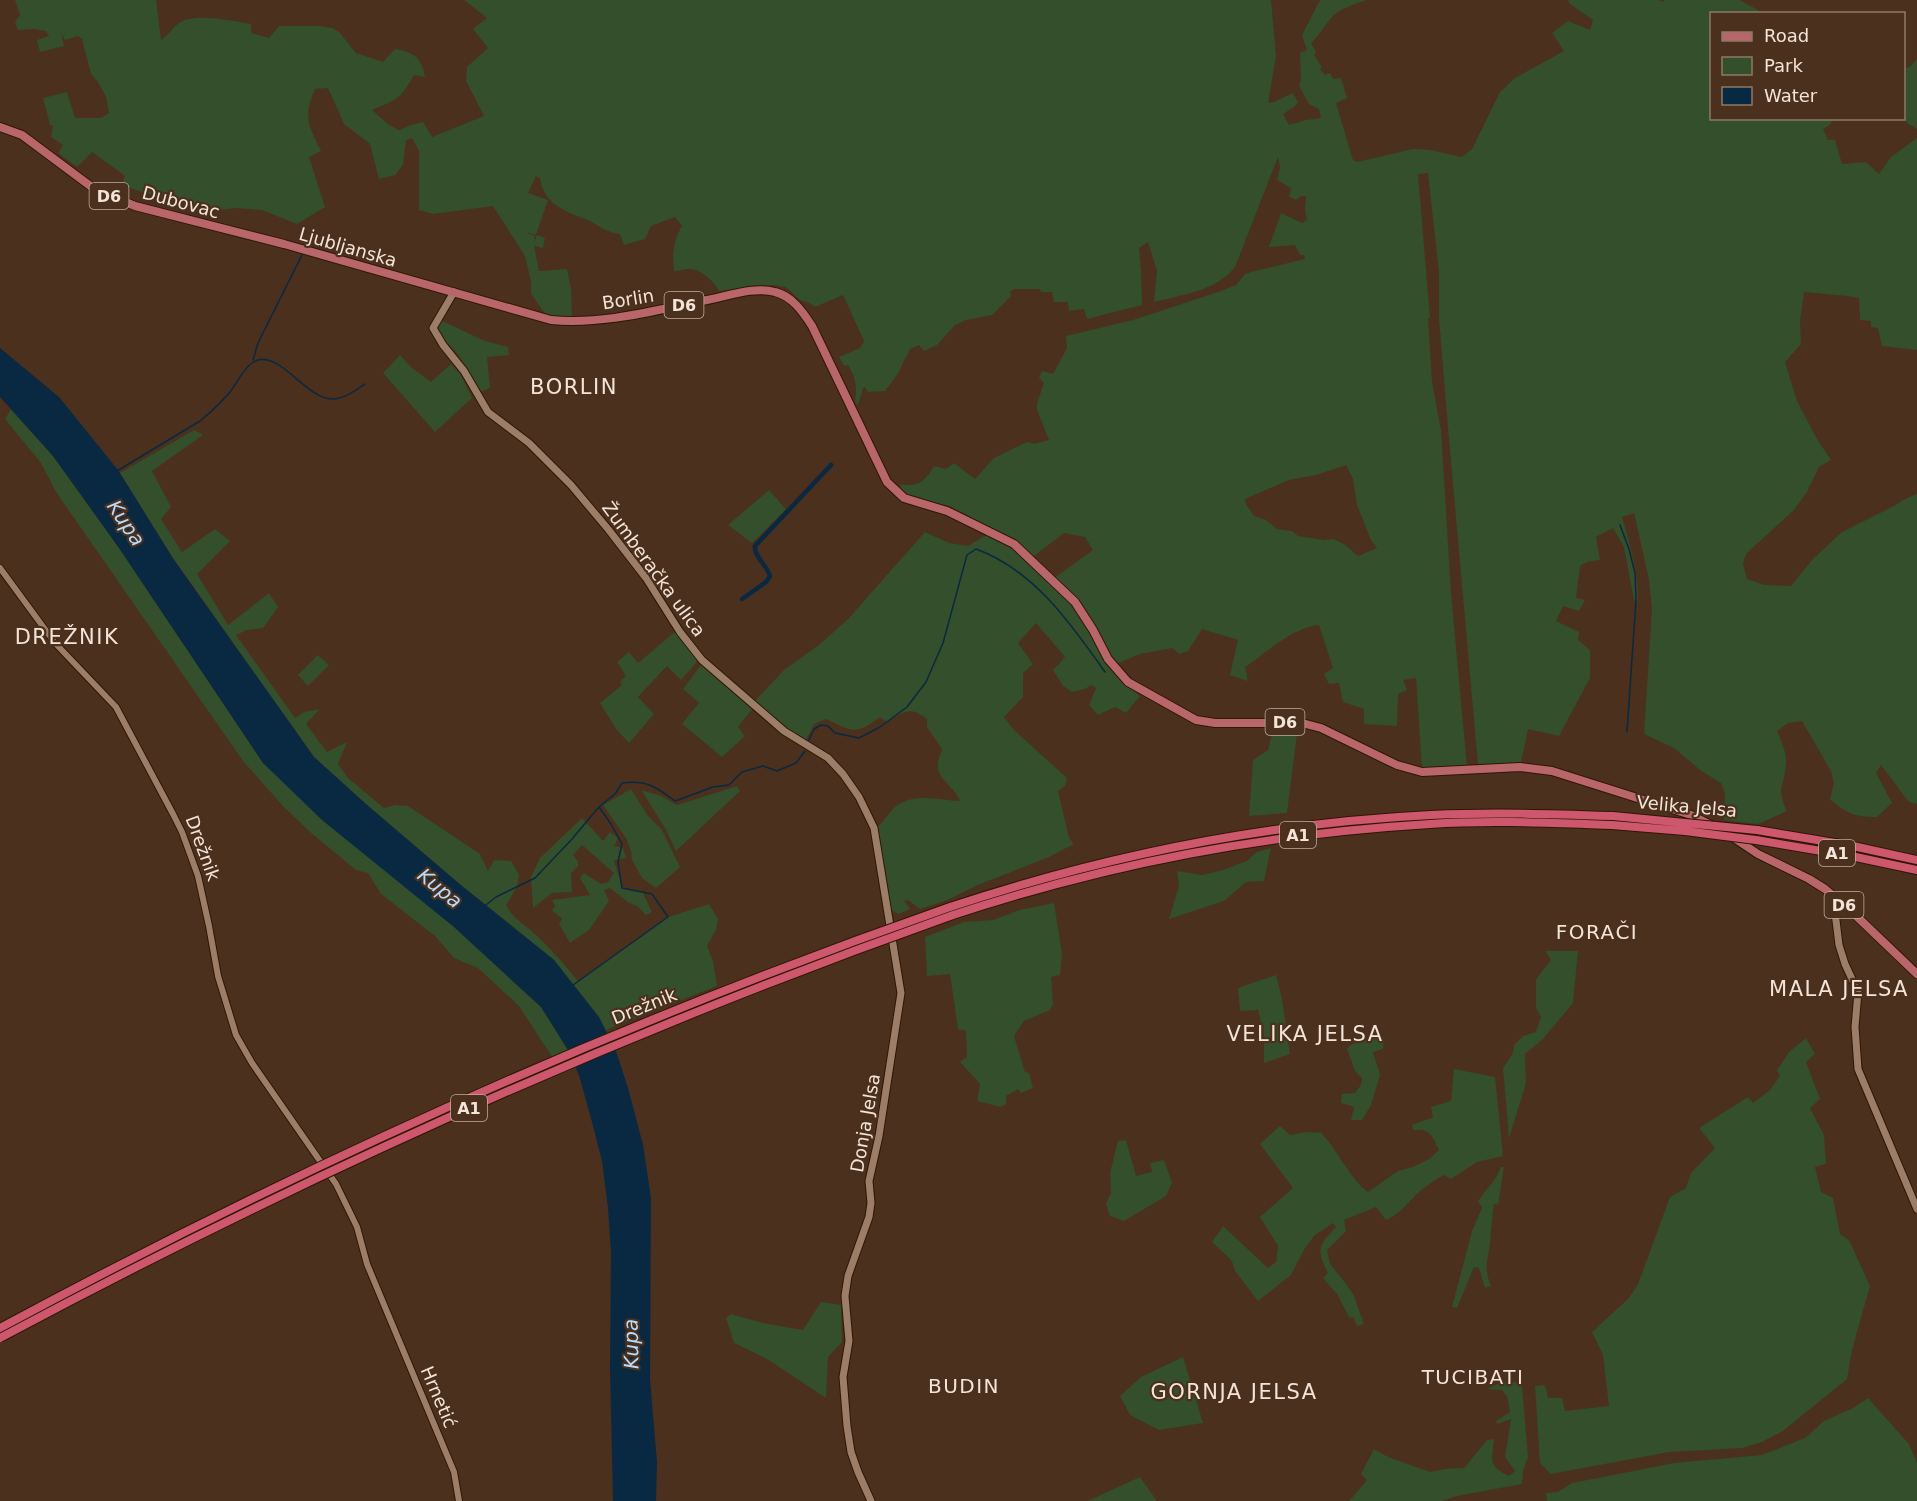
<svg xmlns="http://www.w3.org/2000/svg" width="1917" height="1501" font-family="'DejaVu Sans',sans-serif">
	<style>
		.green { fill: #334f2b; fill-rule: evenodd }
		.water { fill: #092942 }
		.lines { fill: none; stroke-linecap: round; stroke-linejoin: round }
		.stream { stroke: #092942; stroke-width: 1.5 }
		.canal { stroke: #092942; stroke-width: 4.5 }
		.tertiary-casing { stroke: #2f1705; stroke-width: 8 }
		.secondary-casing { stroke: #2f1705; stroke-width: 9 }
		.primary-casing { stroke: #2f1705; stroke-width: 10 }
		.motorway-casing { stroke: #2f1705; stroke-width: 10 }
		.tertiary { stroke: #9c7d68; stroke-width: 6 }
		.secondary { stroke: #9c7d68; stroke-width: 7 }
		.primary { stroke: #b9666b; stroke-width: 8 }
		.motorway { stroke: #cd576d; stroke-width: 8 }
		.motorway-bridge-casing { stroke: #2f1705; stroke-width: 10; stroke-linecap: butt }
		.motorway-bridge { stroke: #cd576d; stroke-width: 8 }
		.labels { text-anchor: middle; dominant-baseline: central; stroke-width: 4.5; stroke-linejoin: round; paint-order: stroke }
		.shield { fill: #4a301d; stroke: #c1ad9f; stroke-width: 1.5 }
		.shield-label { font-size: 16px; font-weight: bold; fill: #f4e3d7 }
		.street-label { font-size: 18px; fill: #f4e3d7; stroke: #4a301d }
		.water-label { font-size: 20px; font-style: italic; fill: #b6dcff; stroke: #4a301d }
		.neighbourhood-label { font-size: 20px; letter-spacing: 1.5px; fill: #f4e3d7; stroke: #4a301d }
		.quarter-label { font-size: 21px; letter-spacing: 1.5px; fill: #f4e3d7; stroke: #4a301d }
	</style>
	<rect width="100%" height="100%" fill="#4a301d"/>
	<path class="green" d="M15 0H156L161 40C170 34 171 29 179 23 194 12 233 21 251 24V33L269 38 279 26H319L333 28 340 33 356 53 383 62 395 49C414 52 422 58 425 77L414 75C400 100 398 99 372 110L389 125 399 130 411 125 423 122 432 137 484 116 466 81 467 67 488 48 473 29 487 18 464 0H1271L1276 56 1268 103 1274 102 1293 93 1298 102 1294 107 1283 114 1289 125 1306 120 1321 118 1319 109 1309 104 1299 86 1301 79 1300 53 1307 50 1302 35 1319 2 1321 0H1366C1355 4 1342 8 1334 15 1325 24 1320 35 1311 43L1316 52 1314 55 1322 67 1320 69 1325 75 1330 73 1333 79 1341 78 1347 98 1336 103 1353 160 1357 162 1413 149 1430 150 1462 157 1472 149 1500 92 1515 78 1564 51 1552 33 1568 21 1590 30 1593 20 1570 4 1568 0H1659L1663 2 1664 0H1739L1764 13 1712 14V118L1832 119 1831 124 1823 129 1828 140H1835L1842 164 1866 162 1879 174 1891 157 1917 138V350L1882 346 1878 328 1871 327V321L1860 320 1859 298 1848 296 1804 292 1800 321 1801 344 1785 362 1797 401 1817 439 1831 460 1819 467 1807 492 1794 510 1746 554 1743 564 1747 579 1764 585 1791 586 1812 560 1842 532 1894 506 1905 499 1917 494V804L1909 802 1881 765 1876 773 1892 803 1877 817C1855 817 1847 814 1830 799L1834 783 1831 771 1802 721 1788 723 1777 731C1781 741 1787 752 1786 764 1784 788 1776 787 1787 811L1758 824 1724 820 1725 794 1721 783 1700 770 1674 748 1644 734 1652 609 1649 580 1634 513 1622 517C1630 545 1638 572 1638 601L1634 600 1624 547 1613 528 1596 537 1600 560 1587 562 1580 566 1576 598 1585 600 1579 611 1563 606 1556 621 1579 632 1578 640 1590 650V678L1559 736 1528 729 1521 762 1505 764 1478 765 1448 428 1439 318V273L1428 173 1418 174 1430 318 1428 319 1432 382 1441 430 1451 593 1467 767 1422 769 1416 678 1403 680 1407 690 1398 694 1397 726 1364 724V709L1343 702 1339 683 1329 684 1324 674 1333 668 1319 625C1291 628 1268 652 1245 667L1248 681 1230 675 1238 640 1202 629 1188 651 1179 654 1173 648 1140 654 1109 667 1121 680 1140 696 1126 713 1115 707 1098 715 1089 705 1096 688 1091 685 1085 689 1072 692 1063 686 1053 670 1065 657 1036 623 1018 643 1033 664 1023 673V697L1004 717 1014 730 1067 778 1065 786 1058 791 1069 838 1074 844 1049 857 978 885 945 901 920 909 908 900 904 901 910 909 899 914 889 909 875 828C885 823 889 810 899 804 917 793 941 800 960 801 956 789 940 781 938 768 937 762 940 755 942 749L927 727V719C910 705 903 712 887 722L880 717C856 735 853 732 826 719L814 724 806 740 784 727 755 701 784 670 819 645 848 619 925 532 949 543 968 546 988 534 1022 554 1050 581 1093 550 1085 537 1064 533 1034 556 995 530 950 506 911 497 900 492 901 484C918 488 926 480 934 466L946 469 954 463 975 479 994 458 1027 442 1034 444 1049 440 1037 410V403L1044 383 1039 378 1042 371 1053 374 1067 348 1066 336 1133 320 1221 291 1236 285 1245 274 1251 272 1305 259 1304 255H1300L1295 245 1269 247 1281 213 1302 223 1307 220 1305 210 1306 196H1301L1296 200 1289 197 1291 188 1277 180 1280 167 1278 157 1235 267C1217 291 1181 295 1154 302L1157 271 1148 242 1139 248 1141 269 1142 305 1087 319 1084 309 1069 311 1068 302H1054L1052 292H1041L1040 289H1015L1010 291 1011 296 992 315 966 320 955 325 937 345 924 351 919 345 910 349 897 375 885 391 868 392 865 387 863 388 858 405 855 402C857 387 856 378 848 365L844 366 839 357 860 348 864 341 843 295 815 307 809 303 800 300 786 287 772 285 719 291C715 282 700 268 689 269 684 269 679 271 674 271 672 255 673 241 682 226L675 217 651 226 645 239 624 245 620 234C606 233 598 224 585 219 564 211 543 203 540 178L536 176 528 193 548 200 536 235 526 232 535 236 534 243 537 235 545 238 543 248 534 246 539 271 567 269 571 289 572 316 562 318 546 315 531 294V282L525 256 493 206 433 214 419 210V151L412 138 406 140 403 165 395 175 379 179 370 144 344 124 328 88 315 89C303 118 308 124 321 151L309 157 325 207 297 224 262 210 235 208 212 211 145 193 122 185 125 176 92 152 77 167 58 153 63 145 51 137 53 125H50L43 98 67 92 75 118H101L109 113 106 97 98 82 91 74 82 39 78 36 65 40 61 32 64 46 40 52 37 40 49 36 46 31 35 29 18 30 15 22 20 15ZM1346 465 1353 479 1357 505 1371 540 1377 548 1358 556 1344 544 1333 539 1324 540 1298 536 1292 531 1277 529 1266 520 1254 516 1246 504 1245 499 1289 480 1316 475Z
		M1917 59V129L1907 123 1904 118V68L1910 67Z
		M440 320 485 341 508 347 509 355 487 357 490 388 480 392 467 368 456 352 439 334 437 326Z
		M400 355 411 367 431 382 451 364 461 375 472 398 435 432 383 373Z
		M11 409 53 456 119 548 263 763 454 927 541 1007 568 1050 552 1057 519 1006 478 968 454 958 435 936 381 894 368 873 356 870 310 832 283 806 243 761 56 492 41 463 5 419Z
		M194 430 203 435 152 471 171 507 161 519 182 552 215 529 230 541 197 574 228 625 269 593 278 607 263 628 247 630 236 635 295 718 304 712 320 709 306 724 327 752 347 742 338 764 348 778 384 808 395 805 408 806 480 854 488 871 494 860 511 861 519 874 517 887 506 905C514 920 525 924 536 935 552 950 565 965 578 981L668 917 709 904 718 919 716 930 707 946 713 961 717 986 606 1030 608 1036 554 960 462 886 367 805 314 757 171 555 120 473Z
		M769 490 786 509 752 543 728 525Z
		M676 631 697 658 696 663 681 680 667 666 638 697 654 714 629 743 616 729 600 703 622 685 620 681 626 676 617 662 629 652 638 663Z
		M318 655 329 665 308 686 298 675Z
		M701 665 753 708 738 727 745 736 722 757 682 724 699 703 683 689Z
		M1273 730 1297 734 1287 813 1249 816 1253 760 1268 750Z
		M737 786 740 791 676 851 665 828 641 790 661 796 677 805Z
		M631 789 648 816 662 830 680 867 656 888 642 878 632 860 631 851 626 838 603 805Z
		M582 818 603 841 610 832 618 838 614 846 623 848 626 858 614 860 622 888 642 891 652 912 646 915 637 906 629 903 610 888 604 890 609 901 589 930 570 943 559 924 562 919 552 910 555 906 552 900 590 895 580 878 584 873 601 884 608 882 614 873 582 845 573 855 578 861V866L571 873 572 892 552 893 533 908 531 877 540 858Z
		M1271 848 1264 881 1246 882 1224 901 1169 919 1179 886 1177 871 1202 875 1223 870 1247 861 1257 852Z
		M1054 903 1062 954 1060 975 1051 977 1053 1004 1050 1010 1024 1021 1014 1036 1025 1072 1029 1073 1033 1088 1021 1093 1018 1089 1006 1096V1104L1001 1107 977 1101 980 1084 960 1062 967 1057 966 1031 958 1029 950 974 927 976 925 937 964 922 993 920 1020 910Z
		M1545 951H1578L1573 1003 1543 1039 1525 1054 1526 1083 1509 1138 1503 1068 1513 1053 1514 1045 1523 1036 1536 1032 1541 1017 1536 1008V979L1551 960Z
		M1276 975 1282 999 1290 1054 1264 1063V1034L1258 1010 1240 1011 1238 988Z
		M1384 1037 1383 1049 1373 1052 1380 1075 1371 1105 1362 1120H1351L1354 1107 1341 1103 1342 1094 1355 1093 1361 1085 1362 1078 1355 1071 1347 1049C1357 1038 1370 1038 1384 1037Z
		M1806 1038 1815 1054 1806 1062 1820 1099 1810 1108 1824 1135 1826 1164 1815 1167 1821 1192 1833 1198 1840 1234 1849 1240 1870 1286 1852 1350 1847 1379 1783 1431 1762 1442 1742 1448 1669 1452 1551 1474 1540 1463 1535 1386 1545 1385 1548 1398H1562L1565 1411 1609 1406 1603 1355 1592 1332 1629 1298 1638 1284 1670 1197 1686 1188 1691 1173 1715 1148 1699 1128 1748 1097 1753 1103 1770 1090 1780 1076 1777 1070 1789 1052Z
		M1454 1069 1495 1077 1503 1156 1477 1162 1451 1179 1444 1175C1437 1179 1430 1183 1424 1188 1409 1199 1404 1212 1386 1220L1376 1207 1344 1220 1346 1231 1327 1250 1330 1264 1347 1285 1354 1296 1364 1324 1357 1326 1354 1318 1349 1317 1337 1294 1323 1278 1328 1273C1316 1249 1318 1246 1336 1227L1333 1223 1315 1235 1305 1248 1291 1275 1258 1301 1235 1271 1232 1261 1212 1242 1223 1226 1268 1268 1276 1262 1278 1246 1260 1217 1293 1188 1260 1144 1280 1126 1290 1135 1306 1132 1321 1133C1339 1151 1348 1177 1368 1192L1398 1171 1413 1167 1429 1159 1439 1150C1432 1136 1431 1128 1413 1130L1412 1125 1433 1117 1431 1107 1451 1101Z
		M1126 1140 1136 1176 1152 1172 1150 1163 1164 1160 1172 1183 1166 1196 1124 1221 1110 1216 1106 1204 1111 1193 1110 1173 1118 1141Z
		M1501 1167H1504L1498 1205 1494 1204C1492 1217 1491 1230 1490 1243 1488 1262 1483 1266 1491 1286L1485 1288 1479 1268 1474 1267 1457 1308 1452 1307 1472 1231 1482 1208 1478 1201 1497 1176Z
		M821 1302 841 1305 842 1342 828 1357 826 1398 767 1359 734 1343 726 1318 731 1314 763 1323 803 1330Z
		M1183 1357 1203 1423 1159 1430 1130 1415 1120 1396 1141 1377Z
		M1502 1382H1514L1522 1385 1528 1457 1523 1471 1522 1484 1457 1496 1442 1501H1349L1367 1480 1361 1474 1374 1449 1388 1457 1430 1472 1445 1469 1464 1468 1487 1440 1494 1439C1492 1461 1487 1465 1509 1476L1515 1471 1505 1457 1511 1419 1497 1424 1496 1421 1510 1412 1507 1396 1502 1390 1487 1389Z
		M1868 1398 1909 1444 1917 1463V1501H1547L1546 1493 1558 1492 1572 1483 1674 1463 1762 1455 1805 1438 1824 1421 1853 1408Z
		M1140 1477 1157 1501H1088L1094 1498Z"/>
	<path class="water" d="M0 348 59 397 118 470 174 560 314 757 367 805 462 886 554 960 599 1017 616 1051 628 1088 643 1145 651 1198 650 1379 657 1462 656 1501H613L610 1368 611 1253 608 1208 602 1161 592 1122 579 1075 568 1050 541 1007 454 927 322 820 263 763 119 548 53 456 0 397Z"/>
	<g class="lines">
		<path class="stream" d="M253 360 258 343 302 255
			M117 471 200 421C211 412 221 403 230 392 237 383 243 369 252 363 277 345 305 399 332 399 344 399 355 391 365 384
			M1620 525 1629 549 1635 573 1636 600 1627 732
			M808 742 814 729 821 725 828 726 835 733 859 738 880 727 907 707 926 682 943 643 967 555 976 549C1034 570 1071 624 1105 672
			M486 905 496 897 535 878 572 839 598 808
			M573 985 668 917 652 894 622 888 618 862 622 844 611 824 599 807 615 794 622 783C646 780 655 786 675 801L713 787 729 785 742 772 763 766 777 771 796 763 805 751"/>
		<path class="canal" d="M742 599 766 582 770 576C767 565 754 557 755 546L831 465"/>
		<g class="tertiary-casing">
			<path id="tertiary" d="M0 568 55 643 116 707 173 814 182 832 198 876 209 926 218 976 236 1035 252 1063 336 1184 357 1227 367 1264 454 1472 459 1501"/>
		</g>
		<g class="secondary-casing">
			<path id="secondary" d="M454 292 433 328 443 345 464 371 488 412 529 443 571 485 608 529 646 578 680 632 702 660 784 731 828 758 843 774 859 797 874 828 901 993 879 1136 869 1181 871 1203 869 1217 848 1276 845 1296 849 1341 843 1377 847 1426 851 1452 858 1472 871 1501
				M1833 896 1839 945 1845 964 1858 992 1855 1027 1858 1069 1917 1209"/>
		</g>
		<g class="primary-casing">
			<path id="primary" d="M0 127 22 135 93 188 135 206 284 244 551 320C603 325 656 310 707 300 728 296 754 286 775 292 792 296 803 312 812 326L887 482 904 498 947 511 1014 544 1075 602 1093 630 1108 659 1128 682 1196 720 1215 723H1302L1321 728 1397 765 1422 772 1520 767 1552 771 1691 815 1725 832 1758 854 1809 879 1825 889 1849 909 1917 974"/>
		</g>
		<g class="motorway-casing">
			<path id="motorway" d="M1757 830 1853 846 1917 860
				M1756 840 1851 856 1917 870
				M950 907C1107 855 1267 823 1431 815 1492 812 1553 814 1613 816
				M953 915C1111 863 1265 834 1430 824 1491 820 1552 823 1612 825"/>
		</g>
		<use href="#tertiary" class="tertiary"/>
		<use href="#secondary" class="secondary"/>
		<use href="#primary" class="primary"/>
		<use href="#motorway" class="motorway"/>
		<g class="motorway-bridge-casing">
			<path id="motorway-bridge" d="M1613 816 1757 830
				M1612 825 1685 831 1756 840
				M0 1328C305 1164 623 1021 950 907
				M0 1338C307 1174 625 1031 953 915"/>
		</g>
		<use href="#motorway-bridge" class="motorway-bridge"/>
	</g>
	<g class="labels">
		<g class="shield">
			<rect x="89.5" y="183" width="39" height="26" rx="4.5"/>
			<rect x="664.5" y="292" width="39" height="26" rx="4.5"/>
			<rect x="1265.5" y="709" width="39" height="26" rx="4.5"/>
			<rect x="1280" y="822" width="36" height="26" rx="4.5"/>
			<rect x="1819" y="840" width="36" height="26" rx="4.5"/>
			<rect x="1824.5" y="892" width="39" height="26" rx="4.5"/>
			<rect x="451" y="1095" width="36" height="26" rx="4.5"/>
		</g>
		<g class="shield-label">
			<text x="109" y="196">D6</text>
			<text x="684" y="305">D6</text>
			<text x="1285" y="722">D6</text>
			<text x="1298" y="835">A1</text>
			<text x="1837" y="853">A1</text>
			<text x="1844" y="905">D6</text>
			<text x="469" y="1108">A1</text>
		</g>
		<g class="street-label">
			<text transform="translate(181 202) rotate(15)">Dubovac</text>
			<text transform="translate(348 247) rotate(16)">Ljubljanska</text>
			<text transform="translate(628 299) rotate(-9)">Borlin</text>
			<text transform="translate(654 569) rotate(54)">Žumberačka ulica</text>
			<text transform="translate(1687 806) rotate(5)">Velika Jelsa</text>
			<text transform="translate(203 848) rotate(70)">Drežnik</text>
			<text transform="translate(644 1006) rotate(-22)">Drežnik</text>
			<text transform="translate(865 1123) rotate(-80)">Donja Jelsa</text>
			<text transform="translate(439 1397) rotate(67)">Hrnetić</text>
		</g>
		<g class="water-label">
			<text transform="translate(126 523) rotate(56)">Kupa</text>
			<text transform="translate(440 888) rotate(39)">Kupa</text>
			<text transform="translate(631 1344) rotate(-91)">Kupa</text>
		</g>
		<g class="neighbourhood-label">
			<text x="1597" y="932">FORAČI</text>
			<text x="1473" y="1377">TUCIBATI</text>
			<text x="964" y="1386">BUDIN</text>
		</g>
		<g class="quarter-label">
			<text x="574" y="387">BORLIN</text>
			<text x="67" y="637">DREŽNIK</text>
			<text x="1839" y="989">MALA JELSA</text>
			<text x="1305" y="1034">VELIKA JELSA</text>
			<text x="1234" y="1392">GORNJA JELSA</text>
		</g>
	</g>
	<rect x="1710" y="12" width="195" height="108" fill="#4a301d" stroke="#8e7867" stroke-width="1.5"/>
	<rect x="1722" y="32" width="30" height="9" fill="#b9666b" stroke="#8e7867" stroke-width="1.5"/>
	<text x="1764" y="42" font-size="18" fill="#f4e3d7">Road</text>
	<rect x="1722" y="57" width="30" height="18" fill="#334f2b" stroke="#8e7867" stroke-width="1.5"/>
	<text x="1764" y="72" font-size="18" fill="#f4e3d7">Park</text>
	<rect x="1722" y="87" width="30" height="18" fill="#092942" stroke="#8e7867" stroke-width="1.5"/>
	<text x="1764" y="102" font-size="18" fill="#f4e3d7">Water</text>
</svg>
